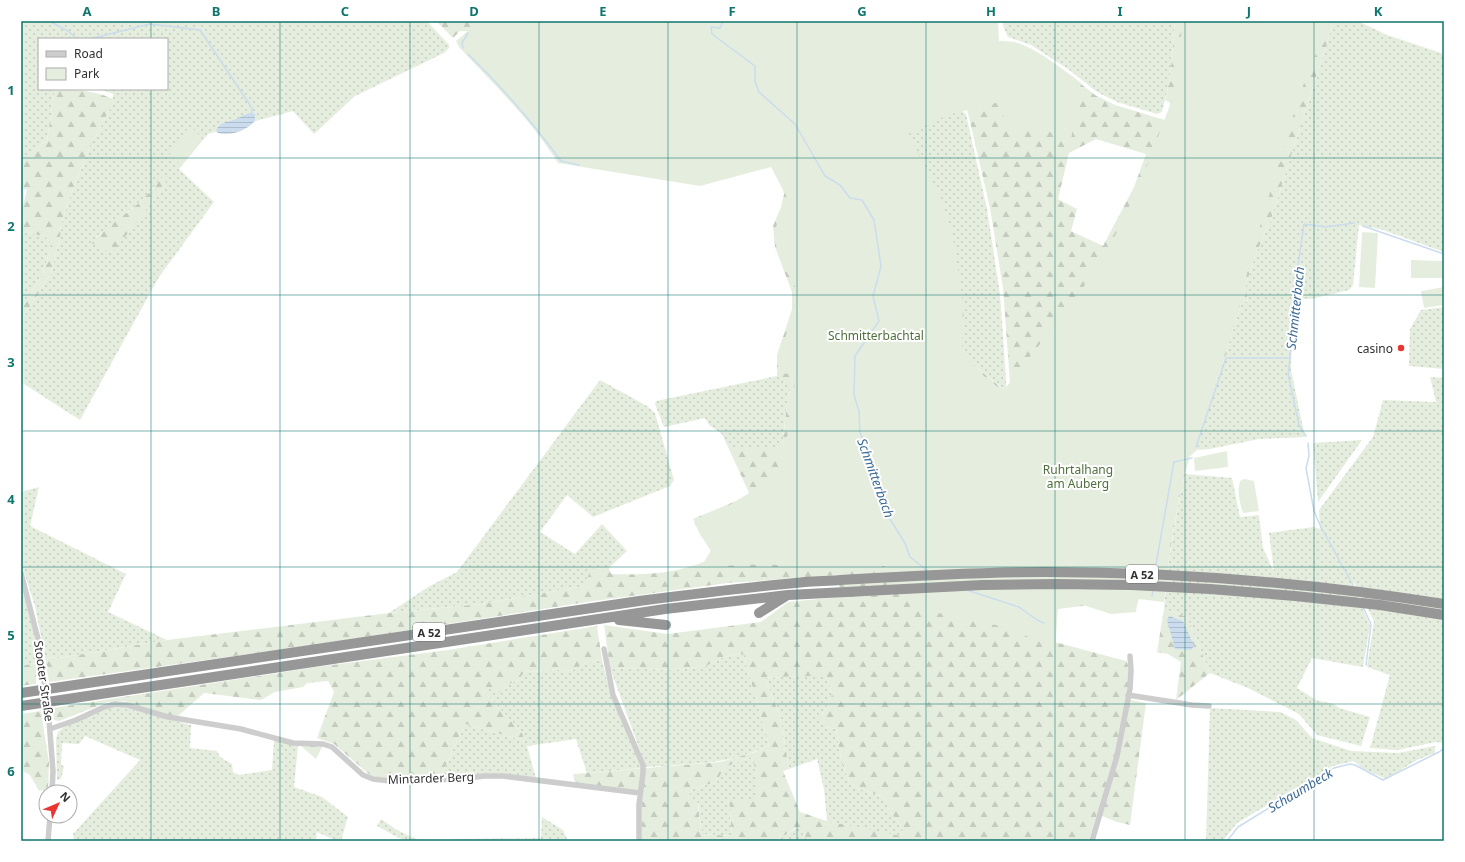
<svg xmlns="http://www.w3.org/2000/svg" width="1465" height="862" font-family="'Noto Sans',sans-serif">
	<style>
		.grass { fill: url(#grass-dots); fill-rule: evenodd }
		.forest { fill: url(#forest-firs); fill-rule: evenodd }
		.green { fill: #e5eede }
		.water { fill: url(#water-rules) }
		.lines { fill: none; stroke-linecap: round; stroke-linejoin: round }
		.stream { stroke: #cadced; stroke-width: 1.5 }
		.minor { stroke: #cdcdcd; stroke-width: 5.5 }
		.motorway { stroke: #979797; stroke-width: 10 }
		.minor-bridge { stroke: #cdcdcd; stroke-width: 5.5 }
		.grid { fill: none; stroke: #0f766e; stroke-width: 1; stroke-opacity: 0.55 }
		.poi-dot { fill: #ea3630; stroke: #fff; stroke-width: 1.5 }
		.labels { text-anchor: middle; dominant-baseline: central; stroke-width: 4; stroke-linejoin: round; paint-order: stroke }
		.shield { fill: #fff; stroke: #6e6e6e; stroke-width: 1 }
		.shield-label { font-size: 11px; font-weight: bold; fill: #303030 }
		.park-label { font-size: 12px; fill: #4e6e3c; stroke: #fff }
		.poi-label { font-size: 12px; fill: #303030; stroke: #fff; text-anchor: end }
		.street-label { font-size: 12px; fill: #303030; stroke: #fff }
		.water-label { font-size: 13px; font-style: italic; fill: #3b6996; stroke: #fff }
		.neatline { fill: none; stroke: #0f766e; stroke-width: 1.5 }
		.grid-label { font-size: 13px; text-anchor: middle; font-weight: bold; fill: #0f766e }
	</style>
	<defs>
		<pattern id="grass-dots" width="8" height="8" patternUnits="userSpaceOnUse"><rect width="8" height="8" fill="#e5eede"/><path d="M2 2h.1M6 6h.1" fill="none" stroke="#c5ccbf" stroke-width="1.8" stroke-linecap="round"/></pattern>
		<pattern id="forest-firs" width="22" height="20" patternUnits="userSpaceOnUse"><rect width="22" height="20" fill="#e5eede"/><path d="M5 1l3.5 6h-7zM16 11l3.5 6h-7z" fill="#c5ccbf"/></pattern>
		<pattern id="water-rules" width="6" height="5" patternUnits="userSpaceOnUse"><rect width="6" height="5" fill="#cadced"/><path d="M0 2.5h6" fill="none" stroke="#aebdcc"/></pattern>
	</defs>
	<rect width="100%" height="100%" fill="#fff"/>
	<path class="grass" d="M21 21H427L449 45V48L444 53 355 96 314 134 293 111 208 134 179 169 214 202 159 277 80 420 21 382V321L51 273 60 238 61 224 70 197 89 149 112 105 113 94 99 89H167V39H39V89H55L47 140C36 149 24 156 21 170ZM163 177 165 186 113 251 96 237 141 201Z
		M1003 21H1175L1170 78 1162 112 1157 114 1117 102 1097 92 1068 69 1031 45 1008 37 1003 26Z
		M1334 21H1358L1387 35 1444 54V252L1383 230 1359 225 1353 285 1349 290 1311 299 1293 298 1291 370 1305 437 1259 439 1210 449 1195 450 1241 305 1244 301 1247 302 1248 298 1244 291 1255 256 1270 222Z
		M951 54 963 112 966 114 987 209 1000 294 1006 379V391L965 358 895 134Z
		M21 232 45 236 51 244 46 264 39 280 21 309Z
		M1444 307V369L1409 366 1410 329 1421 310Z
		M777 376 791 386 787 404 782 447H728L722 434 709 425 705 418 664 427 655 404 656 401Z
		M1430 377 1444 378V743L1436 742 1397 750 1370 748 1390 675 1367 667 1374 621 1354 583H1351L1370 625 1363 667 1312 658 1297 688 1316 700 1334 704 1339 708 1370 717 1361 746 1317 735 1299 714 1248 688 1210 673 1187 617 1164 609C1167 564 1175 519 1185 474L1232 478 1240 517 1259 515 1263 548 1274 572 1269 533 1314 527 1320 529 1319 510 1373 437 1383 400 1436 402Z
		M600 380 647 406 655 413 674 480 670 486 593 517 567 495 540 532 575 554 602 524 627 551 609 568C591 568 590 570 585 586L481 604 389 613 428 587 457 572Z
		M1362 440 1318 502 1313 443Z
		M39 487 30 526 126 574 108 612 167 640 59 658 45 657 35 606 21 563V492Z
		M21 584 32 624 39 660 36 663 21 666Z
		M743 653 769 745C731 765 688 764 646 767L610 668 679 670 708 665 721 658Z
		M602 660 611 696 642 768 587 773 576 739 527 746 536 778 485 775 440 778 465 724 525 741 522 733 481 688H489L503 692 509 684 519 679 525 671 544 672 554 669 570 671 586 663Z
		M797 676H825C835 694 833 698 822 714L826 727 836 729 842 764 852 786 884 797 890 811 903 831 901 837 827 821 824 789 817 759 789 769 780 717 765 678Z
		M118 706 191 725 190 748 217 751 220 757 232 764 233 772 239 775 272 770 274 740 298 746 294 787 322 797 348 817 341 841H337L317 832 316 841H74L73 834 140 760 85 736 79 744 62 743 61 765 64 766 61 779 57 780 56 739 58 732 64 727 105 708Z
		M1210 708 1280 712 1296 720 1312 738 1351 751 1398 753 1435 746V753L1417 760 1386 779 1362 768 1354 761 1333 766 1237 823 1223 841H1206Z
		M751 757 757 772V801L729 800 732 836 702 834 698 803 688 798 692 789 716 782 725 767Z
		M542 817 563 830 568 841H444L456 839 541 838Z
		M381 819 397 830 416 839 434 841H407L399 838 377 826Z
		M798 827 803 833 808 841H776Z"/>
	<path class="forest" d="M436 21H483L472 31H460L453 38Z
		M1175 21H1334L1270 222 1255 256 1244 291 1248 298 1247 302 1244 301 1241 305 1195 450 1191 452C1177 502 1169 551 1164 602L1139 599 1136 608 1089 603 1082 606 1058 609 1055 642 1126 661C1133 671 1127 688 1126 699L1146 703 1130 825 1117 822 1097 814 1089 841H808L803 833 797 827 776 841H641L642 792 575 784 573 774 720 762 755 752 769 745 743 653 721 658 708 665 679 670 610 668 604 625 667 634 761 622 788 602 841 597 838 575 728 583 587 602 314 645 49 682 45 657 59 658 167 640 389 613 481 604 584 586C590 570 591 568 609 568L611 574C644 575 675 574 706 561L711 550 701 536 693 519 750 495 728 447H782L787 404 791 387 777 376V355L792 309V292L775 247 773 226 781 207 784 194 777 167 895 134 909 135 940 197 953 270 961 291 964 311 961 343 965 358 1009 394 1010 383 1003 288 990 208 967 109 1022 45 1031 49 1066 72 1095 95 1115 105 1165 120 1171 103 1165 100 1170 78ZM1096 139 1146 154 1134 187 1103 246 1071 231 1077 209 1058 199 1069 153ZM797 676H825C840 702 825 700 820 722L826 727 836 729 842 764 852 786 884 797 890 811 903 831 901 836 827 821 800 812 783 771 789 769 780 717 765 678ZM751 757 757 772V800H729L732 836 702 834 697 799 688 798 692 789 716 782 725 767Z
		M55 89C76 90 94 90 113 99L112 105 89 149 70 197 61 224 60 238 51 273 21 321V309L39 280 46 264 51 244 45 236 21 232V213L27 190 21 188C21 157 24 158 47 140Z
		M164 176H167L165 186 113 252 105 250 92 243C104 227 125 215 140 202 148 194 156 185 164 176Z
		M1164 609 1187 617 1210 673 1176 700 1181 662 1168 654 1157 652Z
		M597 626 602 660 586 663 570 671 554 669 544 672 525 671 519 679 509 684 503 692 494 693 489 688H481L522 733 525 741 465 724 440 778 420 775 389 779 377 778 370 775 334 744 317 738 334 692 328 681 307 683 303 687 275 692 261 700 204 693 178 716 168 715 124 701 108 702 59 721 54 720 53 708 316 667 448 650Z
		M36 663V684L21 686V666Z
		M41 711 49 763 48 792H46V806L43 790 39 791 30 775 21 770V714Z
		M323 745 316 759 301 746Z"/>
	<path class="green" d="M475 21H998L999 41C1004 41 1009 41 1014 42 1035 47 1064 70 1081 83L1070 145 1050 132 1008 130 999 102 948 115 908 134 941 198 953 237 962 295 963 323 962 349 964 355 985 377 1003 391 1080 293 1091 275 1110 246 1140 184 1172 100 1183 21H1331L1319 46 1304 83 1289 128 1248 267 1244 291 1245 295 1238 309 1196 451 1188 458 1178 500 1172 531 1164 602 1138 598 1136 612 1111 614 1083 605 1057 609 1056 642C1049 641 1040 641 1034 639 1022 634 1011 630 999 626 968 618 935 617 907 599L908 593 890 570 884 566 816 571 770 564 735 565 699 569 711 551 694 523 723 509 787 470 773 459 778 448 784 442 789 432 791 406 797 373 778 374 779 360 798 293 775 243C773 226 780 216 790 203L771 167 700 186 558 163C530 118 494 85 459 47L456 41 468 31Z
		M189 127 192 128 202 138 182 163H179L170 155V151Z
		M1362 232 1378 233 1375 288 1359 287Z
		M1411 260 1444 261V278H1411Z
		M1444 287V305L1424 308 1421 291Z
		M1227 451 1228 467 1195 471 1194 458Z
		M1245 479 1254 481 1259 511 1243 513C1240 504 1236 489 1241 480Z"/>
	<path class="water" d="M249 113 255 114V121C246 131 231 136 218 133L216 131C219 122 226 123 233 120 238 119 243 115 249 113Z
		M1169 616 1183 621 1194 646 1191 650 1175 649 1167 620Z"/>
	<g class="lines">
		<path class="stream" d="M49 21 68 31 77 39
			M723 21 720 28 711 27 712 34 755 66V82L759 92 795 124 825 176 840 185 850 198 862 200 874 220 881 266 873 296 879 321 855 356 854 395 859 411 860 432 868 452 875 480 886 499 890 519 905 543 910 557 928 571
			M89 39 150 24 200 30 252 108V114
			M463 48 462 43 468 33
			M468 54C502 87 533 123 561 161L579 165
			M1363 226 1444 254
			M1290 358 1288 374 1299 425 1306 436
			M1308 443 1309 456 1306 468 1314 511 1320 525 1354 587
			M1196 447 1226 358H1290L1296 279 1304 224 1325 227 1354 223
			M1155 570 1174 462 1192 458
			M967 590 1019 607 1037 620 1044 623
			M1152 596 1153 590
			M1363 607 1371 624 1366 665
			M1227 841 1238 827 1334 768 1350 764 1355 765 1383 780 1439 752 1444 748"/>
		<path class="minor" d="M21 573 38 639 43 673
			M604 649 613 695 643 765V773L639 804V841
			M1128 695 1192 705 1209 706
			M49 720 53 771 52 792
			M50 729 76 720 104 707 115 704 127 705 168 717 241 729 293 743 323 744 332 747 363 775 373 779 390 781 462 779 484 776H503L640 793
			M48 841 50 816
			M1092 841 1117 756 1130 689 1131 670 1130 656"/>
		<path class="motorway" d="M759 613 786 596
			M619 620 666 625
			M21 693 639 601C694 594 749 587 805 582 817 581 829 581 841 580 909 576 976 572 1044 572 1178 572 1312 583 1444 604
			M21 706 665 609 788 595 982 585 1056 584 1131 585 1210 589 1295 596 1380 605 1444 615"/>
		<path class="minor-bridge" d="M43 673 49 720"/>
	</g>
	<path class="grid" d="M151 21V39M280 21V841M410 21V841M539 21V841M668 21V841M797 21V841M926 21V841M1055 21V841M1185 21V841M1314 21V841M151 89V841M21 158H1444M21 295H1444M21 431H1444M21 567H1444M21 704H1444"/>
	<circle class="poi-dot" cx="1401" cy="348" r="4"/>
	<g class="labels">
		<g class="shield">
			<rect x="1126" y="565" width="32" height="18" rx="3"/>
			<rect x="413" y="623" width="32" height="18" rx="3"/>
		</g>
		<g class="shield-label">
			<text x="1142" y="574">A 52</text>
			<text x="429" y="632">A 52</text>
		</g>
		<g class="park-label">
			<text x="876" y="335">Schmitterbachtal</text>
			<text x="1078" y="469">Ruhrtalhang<tspan x="1078" dy="14">am Auberg</tspan></text>
		</g>
		<g class="poi-label">
			<text x="1393" y="348">casino</text>
		</g>
		<g class="street-label">
			<text transform="translate(44 681) rotate(82)">Stooter Straße</text>
			<text transform="translate(431 778) rotate(-2)">Mintarder Berg</text>
		</g>
		<g class="water-label">
			<text transform="translate(1295 308) rotate(-84)">Schmitterbach</text>
			<text transform="translate(876 478) rotate(70)">Schmitterbach</text>
			<text transform="translate(1300 790) rotate(-31)">Schaumbeck</text>
		</g>
	</g>
	<rect width="1465" height="862" fill="none" stroke="#ffffff" stroke-width="44"/>
	<rect x="38" y="38" width="130" height="52" fill="#ffffff" stroke="#acacac"/>
	<rect x="46" y="51" width="20" height="6" fill="#cdcdcd" stroke="#acacac"/>
	<text x="74" y="58" font-size="12" fill="#303030">Road</text>
	<rect x="46" y="68" width="20" height="12" fill="#e5eede" stroke="#acacac"/>
	<text x="74" y="78" font-size="12" fill="#303030">Park</text>
	<g transform="translate(58 804) rotate(46)"><circle r="19" fill="#ffffff" stroke="#acacac"/>
	<path d="M0-3L7 15L0 10L-7 15Z" fill="#ea3630"/>
	<text y="-6" font-size="11" font-weight="bold" text-anchor="middle" fill="#303030">N</text>
	</g>
	<rect x="22" y="22" width="1421" height="818" class="neatline"/>
	<g class="grid-label">
		<text x="87" y="16">A</text>
		<text x="216" y="16">B</text>
		<text x="345" y="16">C</text>
		<text x="474" y="16">D</text>
		<text x="603" y="16">E</text>
		<text x="732" y="16">F</text>
		<text x="862" y="16">G</text>
		<text x="991" y="16">H</text>
		<text x="1120" y="16">I</text>
		<text x="1249" y="16">J</text>
		<text x="1378" y="16">K</text>
		<text x="11" y="95">1</text>
		<text x="11" y="231">2</text>
		<text x="11" y="367">3</text>
		<text x="11" y="504">4</text>
		<text x="11" y="640">5</text>
		<text x="11" y="776">6</text>
	</g>
</svg>
